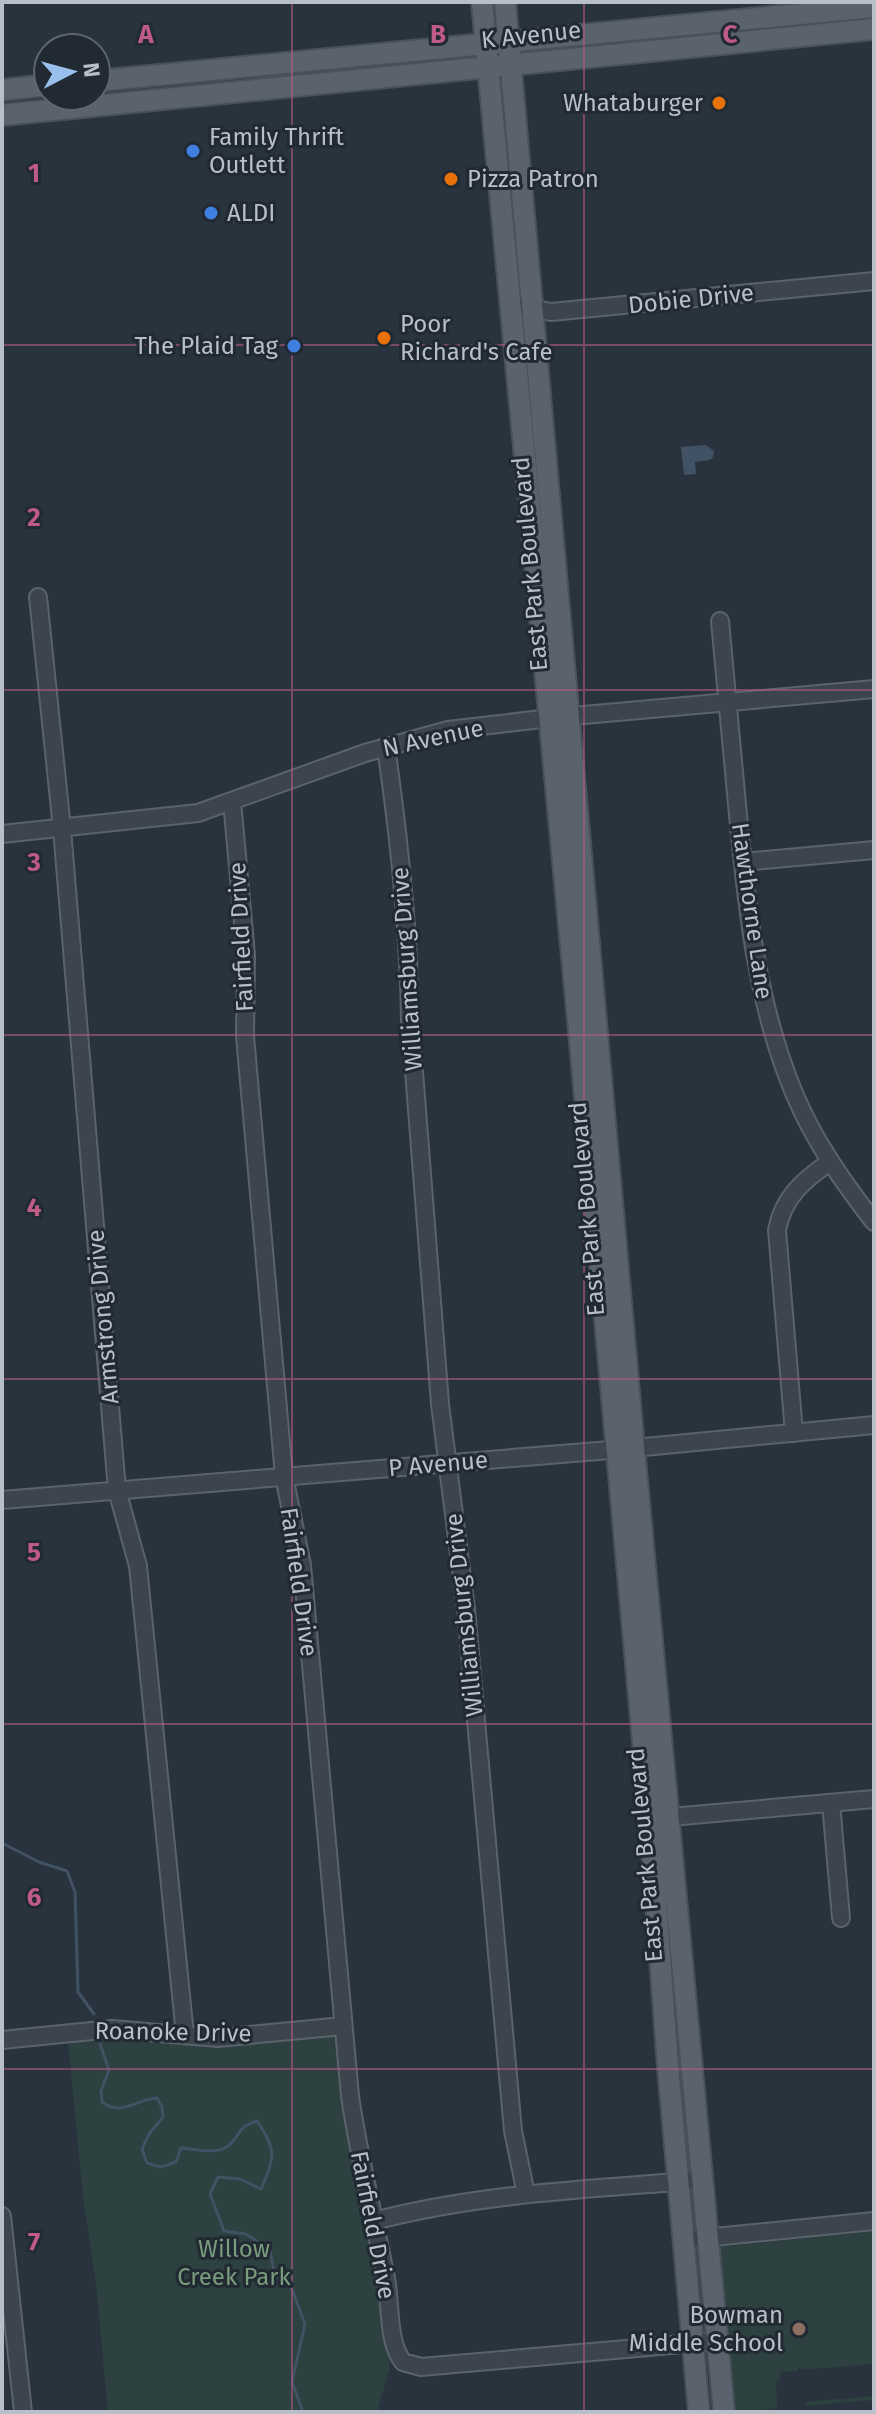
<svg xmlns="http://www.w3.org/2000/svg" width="876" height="2414" font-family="'Fira Sans',sans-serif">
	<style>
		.green { fill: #2d4140 }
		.water { fill: #405264 }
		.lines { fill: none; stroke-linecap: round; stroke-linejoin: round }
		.stream { stroke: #405264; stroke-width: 3 }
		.minor-casing { stroke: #5a626b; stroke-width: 20 }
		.major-casing { stroke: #485059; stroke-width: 24 }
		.minor { stroke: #3c444d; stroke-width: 16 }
		.major { stroke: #5a636d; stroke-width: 20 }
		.grid { fill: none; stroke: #be5b87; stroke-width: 2; stroke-opacity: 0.55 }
		.food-dot { fill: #e8710a; stroke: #212932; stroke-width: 3 }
		.shop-dot { fill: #3f7fe0; stroke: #212932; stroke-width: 3 }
		.education-dot { fill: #8d6e63; stroke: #212932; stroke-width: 3 }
		.labels { text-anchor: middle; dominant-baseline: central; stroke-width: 6; stroke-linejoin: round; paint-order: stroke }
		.street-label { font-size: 24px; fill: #b8bfc8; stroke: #212932 }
		.poi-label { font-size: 24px; fill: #b8bfc8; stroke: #212932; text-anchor: start }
		.park-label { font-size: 24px; fill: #799b7e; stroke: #212932 }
		.grid-label { font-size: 26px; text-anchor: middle; font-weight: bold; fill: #be5b87; stroke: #212932; stroke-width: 6; stroke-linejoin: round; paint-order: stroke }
	</style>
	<rect width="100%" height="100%" fill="#28333d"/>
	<path class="green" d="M326 2034 338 2040 345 2123 383 2305 390 2368 377 2412H108L96 2284 83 2197 68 2041 132 2036 211 2046Z
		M874 2231V2364L802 2370 801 2367H798V2371L780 2372V2380L776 2382 777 2408 747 2412 734 2409 719 2251 720 2247Z
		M874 2396V2400L805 2406V2402Z"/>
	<path class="water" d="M706 445 714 451 713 457 710 460 695 462 696 474 684 475 681 447Z"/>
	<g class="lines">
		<path class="stream" d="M2 1843 39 1862 67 1871 75 1892 78 1992 94 2014
			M100 2044 109 2070 101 2091 102 2102C122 2117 136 2099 157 2098L162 2107 163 2117 149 2134 142 2149 147 2163 161 2167 176 2162 181 2148C195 2149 216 2155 228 2146 242 2135 235 2128 257 2121 277 2150 275 2157 261 2189L240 2179 218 2177 210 2194 224 2231 246 2234 270 2250 275 2277 290 2284 305 2324 292 2382 303 2412"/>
		<g class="minor-casing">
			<path id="minor" d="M522 306 551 312 874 281
				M38 597 62 829 117 1490 138 1566 185 2035
				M720 621C726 686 732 750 738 815 747 910 757 1004 794 1093 814 1141 843 1182 874 1222
				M386 747C399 837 409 929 410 1020L440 1404 466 1609 513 2131 526 2194
				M232 801 246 955 245 1036 284 1476 302 1565 350 2096C359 2158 374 2217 386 2278 391 2303 387 2342 403 2362L421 2367 717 2341
				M2 834 198 813 365 753 448 730 550 718 874 689
				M743 862 874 850
				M794 1433 777 1230C783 1198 803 1180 830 1162
				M2 1500 634 1448 874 1425
				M831 1803 841 1918
				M659 1818 874 1799
				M2 2040 112 2029 218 2038 343 2026
				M2 2216 23 2412
				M374 2221C481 2193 592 2189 702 2180
				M684 2240 874 2221"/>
		</g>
		<g class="major-casing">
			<path id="major" d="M482 2 579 1031 650 1819 668 2067 699 2412
				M505 2 634 1448 724 2412
				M96 81 874 7
				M2 90 48 85
				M2 115 874 29"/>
		</g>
		<use href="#minor" class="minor"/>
		<use href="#major" class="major"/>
	</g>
	<path class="grid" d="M292 2V2412M584 2V2412M2 345H874M2 690H874M2 1035H874M2 1379H874M2 1724H874M2 2069H874"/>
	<g class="food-dot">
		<circle cx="719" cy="103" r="8"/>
		<circle cx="451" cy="179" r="8"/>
		<circle cx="384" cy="338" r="8"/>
	</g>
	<g class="shop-dot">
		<circle cx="193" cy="151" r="8"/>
		<circle cx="211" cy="213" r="8"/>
		<circle cx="294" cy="346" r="8"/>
	</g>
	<circle class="education-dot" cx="799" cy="2329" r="8"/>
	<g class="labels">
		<g class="street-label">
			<text transform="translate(531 35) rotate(-6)">K Avenue</text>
			<text transform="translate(691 299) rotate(-6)">Dobie Drive</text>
			<text transform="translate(530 564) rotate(-95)">East Park Boulevard</text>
			<text transform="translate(433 738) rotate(-12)">N Avenue</text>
			<text transform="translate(752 911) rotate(82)">Hawthorne Lane</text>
			<text transform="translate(241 937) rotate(-93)">Fairfield Drive</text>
			<text transform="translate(407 969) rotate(-94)">Williamsburg Drive</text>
			<text transform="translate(587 1209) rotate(-95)">East Park Boulevard</text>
			<text transform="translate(103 1317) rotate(-95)">Armstrong Drive</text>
			<text transform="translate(438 1464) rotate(-5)">P Avenue</text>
			<text transform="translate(299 1582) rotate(82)">Fairfield Drive</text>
			<text transform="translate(464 1615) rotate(-96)">Williamsburg Drive</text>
			<text transform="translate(645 1855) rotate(-95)">East Park Boulevard</text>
			<text transform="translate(173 2032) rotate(1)">Roanoke Drive</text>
			<text transform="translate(373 2225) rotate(79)">Fairfield Drive</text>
		</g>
		<g class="poi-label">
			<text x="703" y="103" text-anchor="end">Whataburger</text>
			<text x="209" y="137">Family Thrift<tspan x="209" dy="28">Outlett</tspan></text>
			<text x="467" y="179">Pizza Patron</text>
			<text x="227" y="213">ALDI</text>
			<text x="400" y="324">Poor<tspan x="400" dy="28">Richard's Cafe</tspan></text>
			<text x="278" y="346" text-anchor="end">The Plaid Tag</text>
			<text x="783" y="2315" text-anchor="end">Bowman<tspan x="783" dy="28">Middle School</tspan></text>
		</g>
		<g class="park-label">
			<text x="234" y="2249">Willow<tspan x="234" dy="28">Creek Park</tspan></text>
		</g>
	</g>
	<g class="grid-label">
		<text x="146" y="43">A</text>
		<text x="438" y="43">B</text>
		<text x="730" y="43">C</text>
		<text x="34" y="182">1</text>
		<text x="34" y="526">2</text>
		<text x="34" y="871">3</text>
		<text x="34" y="1216">4</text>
		<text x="34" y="1561">5</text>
		<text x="34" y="1906">6</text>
		<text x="34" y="2251">7</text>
	</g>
	<rect width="876" height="2414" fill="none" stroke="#b8bfc8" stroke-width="8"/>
	<g transform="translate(72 72) rotate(84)"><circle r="38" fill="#212932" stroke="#5d656e" stroke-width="2"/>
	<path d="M0-6L14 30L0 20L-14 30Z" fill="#99c0ec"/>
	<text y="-12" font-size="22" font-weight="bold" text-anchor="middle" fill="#b8bfc8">N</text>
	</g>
</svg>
